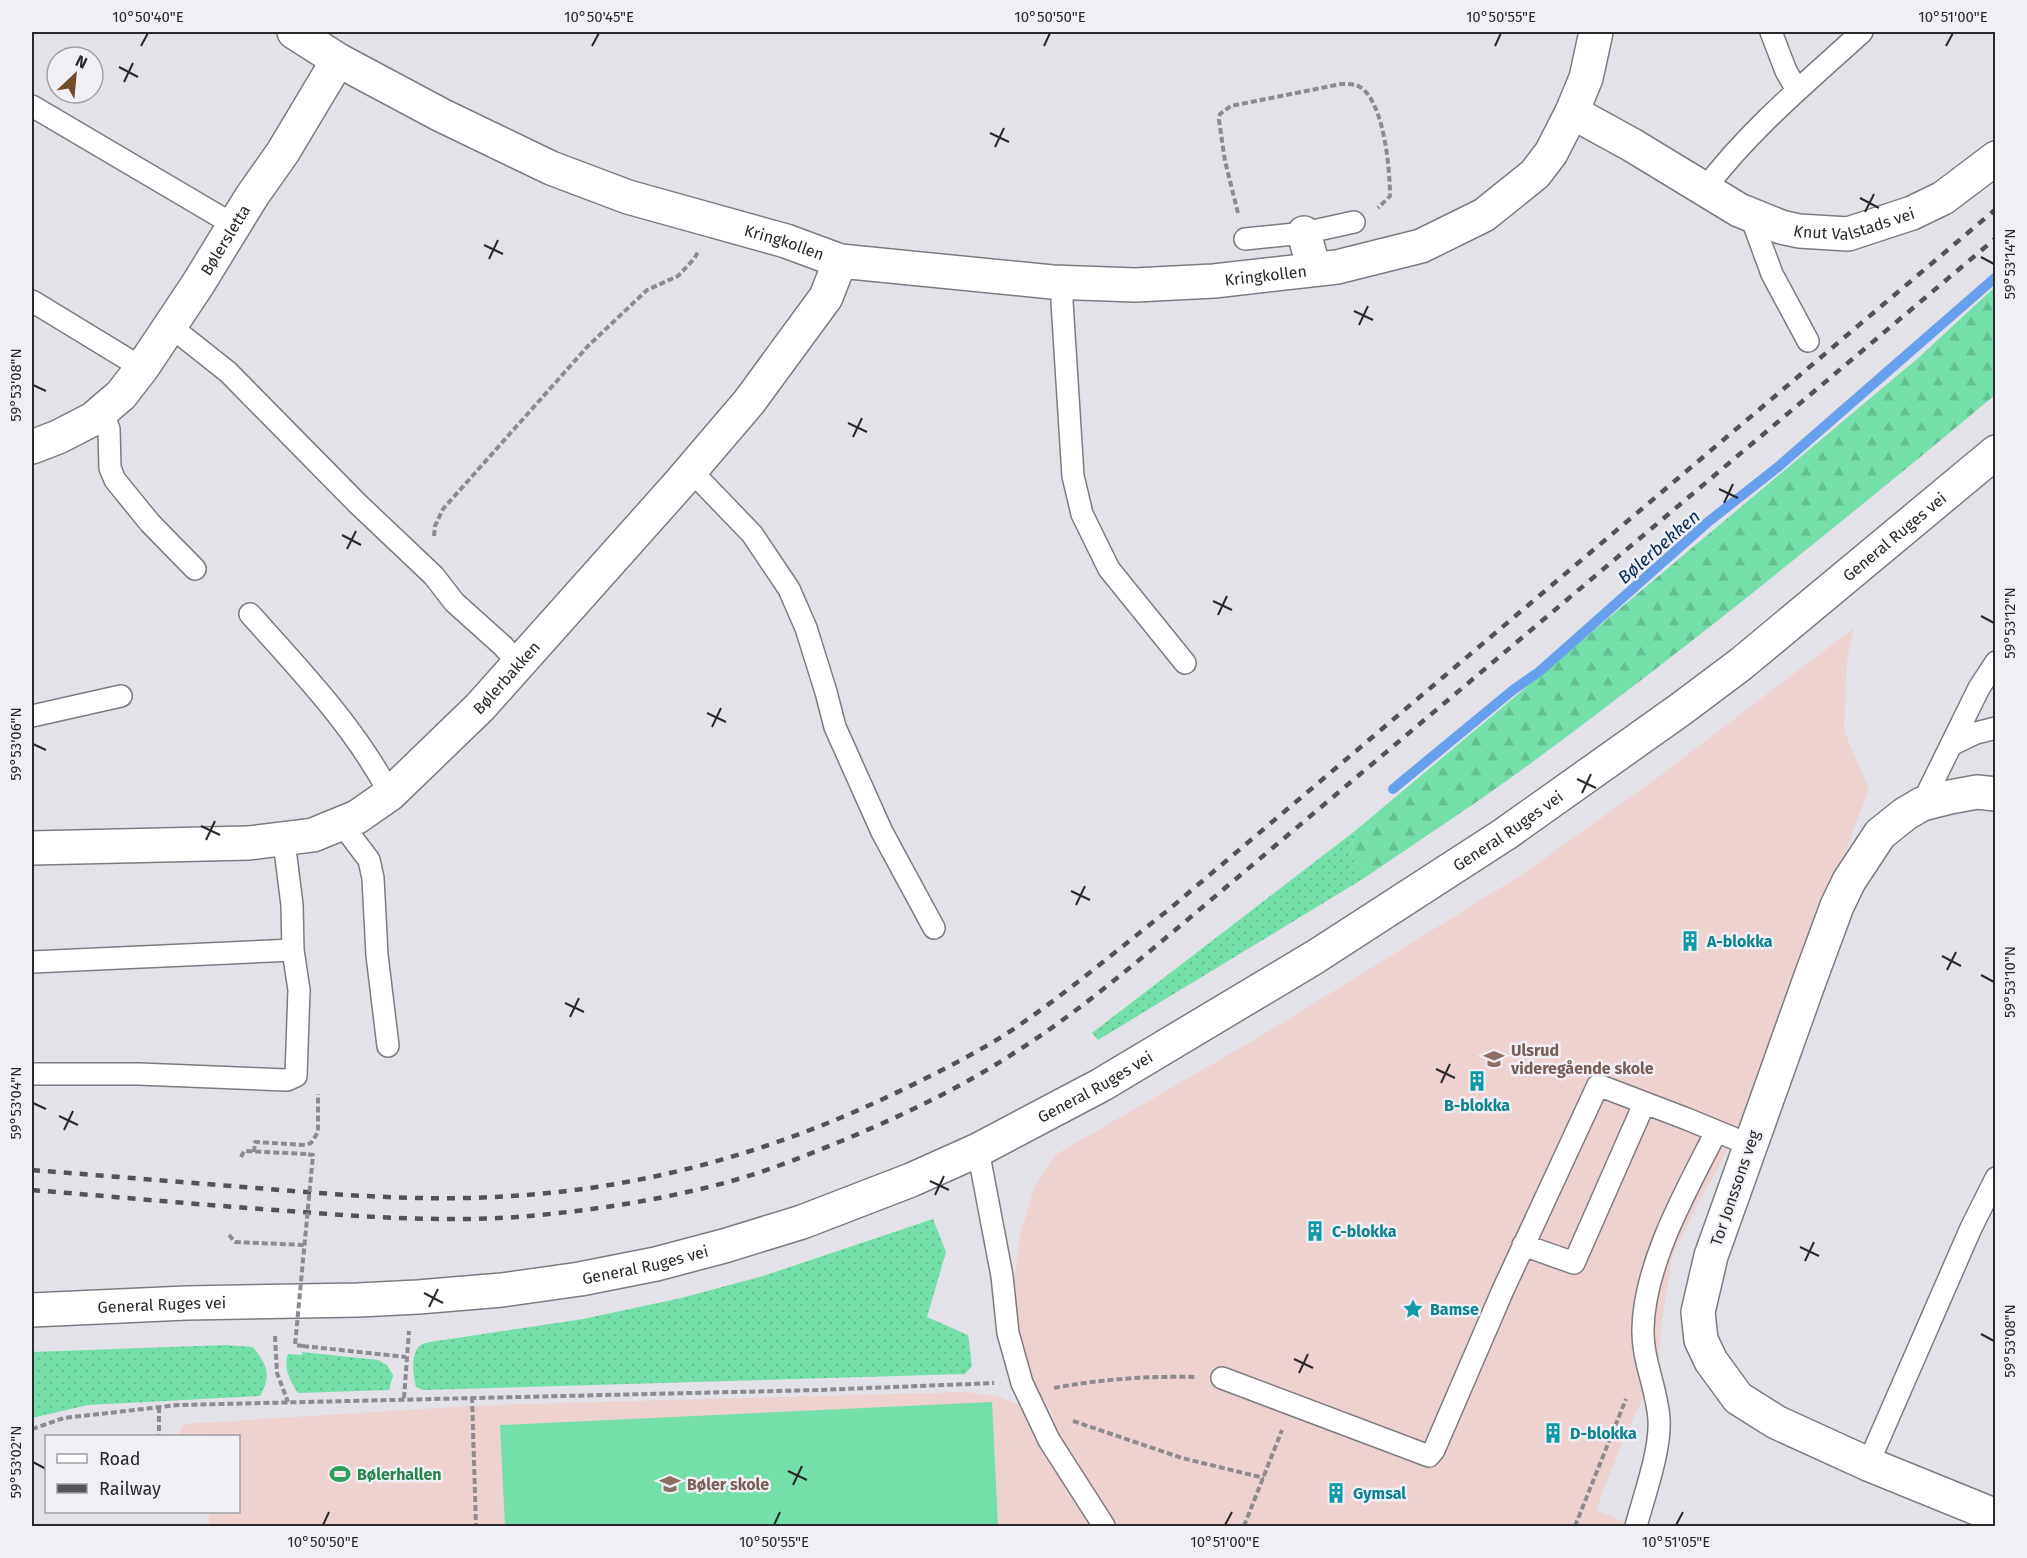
<svg xmlns="http://www.w3.org/2000/svg" width="2027" height="1558" font-family="'Fira Sans',sans-serif">
	<style>
		.education { fill: #edd2d0 }
		.grass { fill: url(#grass-dots) }
		.forest { fill: url(#forest-firs) }
		.pitch { fill: #74dfa9 }
		.lines { fill: none; stroke-linecap: round; stroke-linejoin: round }
		.stream { stroke: #67a1ee; stroke-width: 10 }
		.lane-casing { stroke: #7d7b82; stroke-width: 24 }
		.street-casing { stroke: #7d7b82; stroke-width: 36 }
		.secondary-casing { stroke: #7d7b82; stroke-width: 36 }
		.path { stroke: #8c8b90; stroke-width: 4; stroke-dasharray: 6 3; stroke-linecap: butt }
		.lane { stroke: #fff; stroke-width: 21 }
		.street { stroke: #fff; stroke-width: 33 }
		.secondary { stroke: #fff; stroke-width: 33 }
		.rail { stroke: #535356; stroke-width: 4.5; stroke-dasharray: 8 8; stroke-linecap: butt }
		.path-bridge { stroke: #8c8b90; stroke-width: 4; stroke-dasharray: 6 3; stroke-linecap: butt }
		.ticks { fill: none; stroke: #29292b; stroke-width: 2 }
		.labels { text-anchor: middle; dominant-baseline: central; stroke-width: 5; stroke-linejoin: round; paint-order: stroke }
		.street-label { font-size: 16px; fill: #29292b; stroke: #f0eff6 }
		.culture-label { font-size: 16px; font-weight: bold; fill: #0d838f; stroke: #f0eff6; text-anchor: start }
		.education-label { font-size: 16px; font-weight: bold; fill: #785e54; stroke: #f0eff6; text-anchor: start }
		.leisure-label { font-size: 16px; font-weight: bold; fill: #27864d; stroke: #f0eff6; text-anchor: start }
		.water-label { font-size: 18px; font-style: italic; fill: #022a59; stroke: #f0eff6 }
		.neatline { fill: none; stroke: #29292b; stroke-width: 2 }
		.ticks-label { font-size: 15px; text-anchor: middle; fill: #29292b }
	</style>
	<defs>
		<pattern id="grass-dots" width="8" height="8" patternUnits="userSpaceOnUse" patternTransform="scale(1.5)"><rect width="8" height="8" fill="#74dfa9"/><path d="M2 2h.1M6 6h.1" fill="none" stroke="#64bf92" stroke-width="1.8" stroke-linecap="round"/></pattern>
		<pattern id="forest-firs" width="22" height="20" patternUnits="userSpaceOnUse" patternTransform="scale(1.5)"><rect width="22" height="20" fill="#74dfa9"/><path d="M5 1l3.5 6h-7zM16 11l3.5 6h-7z" fill="#64bf92"/></pattern>
	</defs>
	<rect width="100%" height="100%" fill="#e3e2e9"/>
	<path class="education" d="M1854 628 1847 660 1844 731 1869 789 1757 1086 1723 1159 1698 1203 1673 1255 1662 1319 1659 1358 1650 1382 1624 1439 1596 1510 1634 1526H209V1512H238V1436H206V1434L177 1435 184 1424 487 1405 967 1392 995 1396 1054 1417 1035 1386 1022 1357 1017 1334 1014 1284 1020 1236 1034 1188 1055 1155 1266 1033 1523 874 1654 780Z"/>
	<path class="grass" d="M1355 831 1351 856 1366 877 1098 1040 1092 1033Z
		M933 1219 946 1252 927 1317 968 1335 972 1366 965 1374 423 1390 416 1387C413 1376 410 1352 421 1345 423 1343 427 1343 430 1342L583 1319 681 1298 763 1276Z
		M225 1345 253 1347C267 1365 272 1375 260 1396L88 1405 32 1418V1352Z
		M302 1352 378 1360 387 1365 393 1375 389 1390 298 1393C290 1380 283 1369 288 1354L302 1355Z"/>
	<path class="forest" d="M1995 287V395C1841 523 1685 650 1523 769 1472 806 1418 841 1366 877L1351 856 1355 831 1917 359Z"/>
	<path class="pitch" d="M992 1402 998 1526H505L500 1425Z"/>
	<g class="lines">
		<path class="stream" d="M1393 789 1513 690 1540 671 1708 522 1778 467 1996 277"/>
		<g class="lane-casing">
			<path id="lane" d="M1771 32 1786 71 1797 90
				M32 106 234 225
				M1704 190C1749 130 1807 82 1862 32
				M1750 214 1772 274 1808 341
				M1245 239 1304 233 1354 222
				M1063 282 1062 302 1073 476 1082 514 1109 569 1185 663
				M32 301 142 368
				M170 326 228 372 358 504 434 576 454 602 503 646 518 663
				M102 411 109 429 110 468 115 480 150 523 195 569
				M689 472 699 479 752 534 789 589 806 628 826 692 835 727 882 832 934 928
				M250 614C301 671 354 726 390 794
				M32 716 121 696
				M1951 745 1976 733 1996 728
				M1922 804 1979 688 1996 662
				M341 823 369 860 373 878 377 955 388 1046
				M32 962 293 950
				M32 1074H139L287 1080 296 1076 299 990 293 950 292 905 286 857 282 839
				M978 1150 1002 1276 1008 1333 1022 1383 1049 1440 1104 1526
				M1523 1245 1574 1263 1644 1104
				M1222 1378 1429 1456 1434 1450 1503 1290 1598 1085 1687 1119 1750 1145
				M1868 1464 1971 1228 1996 1178
				M1636 1526C1644 1496 1661 1450 1659 1419 1657 1388 1642 1360 1643 1329 1644 1264 1687 1189 1716 1132"/>
		</g>
		<g class="street-casing">
			<g id="street">
				<path id="s1" d="M294 32 338 60 441 115 551 168 628 197 786 241 840 261 1052 282 1135 285 1214 281 1337 267 1421 246 1484 215 1535 174 1551 153 1572 112 1586 78 1596 32"/>
				<path id="s2" d="M1572 112 1632 145 1739 210 1781 227 1799 231 1848 234 1912 213 1943 198 1996 158"/>
				<path d="M1304 233 1314 269"/>
				<path id="s3" d="M32 447 58 437 93 419 121 395 142 368 198 284 252 196 283 152 338 60"/>
				<path d="M1996 794 1977 792 1950 797 1922 804 1905 814 1880 834 1849 881 1837 906 1810 979 1711 1256 1698 1312 1701 1340 1711 1361 1738 1398 1776 1422 1868 1464 1996 1516"/>
				<path id="s4" d="M32 848 249 843 313 835 357 817 390 794 480 707 679 484 749 402 826 297 840 261"/>
			</g>
		</g>
		<g class="secondary-casing">
			<g id="secondary">
				<path id="s5" d="M32 1310 186 1303 358 1300 418 1297 502 1290 580 1279 656 1264 724 1246 802 1222 911 1180 978 1150 1101 1085 1315 957 1505 834 1681 709 1741 664 1996 452"/>
			</g>
		</g>
		<path class="path" d="M1238 213 1225 161 1219 120 1220 114 1231 106 1341 84C1346 84 1351 84 1356 85 1384 95 1390 170 1390 196L1378 208
			M434 536 435 526 443 509 588 346 647 290 678 276 694 259 698 252
			M254 1152 255 1142 305 1145 311 1143 318 1132V1094
			M241 1157 244 1151 307 1154
			M229 1235 235 1242 305 1245
			M275 1336 277 1373 288 1402
			M303 1346 406 1357
			M1054 1388C1101 1379 1148 1376 1196 1377
			M472 1397 476 1526
			M404 1398 409 1331
			M159 1407V1436
			M1073 1421 1182 1458 1264 1478
			M32 1429 64 1418 178 1405 819 1390 994 1383
			M1244 1526 1282 1430
			M1575 1526 1626 1399"/>
		<use href="#lane" class="lane"/>
		<use href="#street" class="street"/>
		<use href="#secondary" class="secondary"/>
		<path class="rail" d="M32 1170C106 1176 181 1182 256 1188 340 1195 426 1202 511 1196 649 1188 782 1149 906 1088 939 1072 972 1055 1003 1036 1060 999 1113 953 1167 911L1996 209
			M32 1190C117 1197 203 1205 289 1211 365 1217 441 1222 517 1217 590 1211 664 1200 735 1180 770 1170 805 1156 839 1142 899 1117 959 1089 1014 1053 1073 1016 1126 971 1180 926L1996 238"/>
		<path class="path-bridge" d="M303 1346 295 1345 313 1155 307 1154"/>
	</g>
	<path class="ticks" d="M141 46 148 33M592 46 599 33M1044 46 1050 33M1495 46 1501 33M1946 46 1953 33M119 67 138 77M124 82 133 63M990 133 1009 142M995 147 1004 128M1860 198 1879 208M1865 212 1874 194M484 245 503 254M1981 257 1994 264M489 259 498 240M1354 311 1373 320M1359 325 1368 306M33 385 46 391M848 423 867 432M853 437 862 418M1719 489 1738 498M1724 503 1733 484M342 535 361 545M347 549 356 531M1213 601 1232 610M1218 615 1227 596M1981 616 1994 623M707 713 726 722M712 727 721 708M33 744 46 750M1577 779 1596 788M1582 793 1591 774M201 826 220 835M206 840 215 821M1071 891 1090 900M1076 905 1085 886M1942 956 1961 966M1947 970 1956 952M1981 975 1994 982M565 1003 584 1012M570 1017 579 998M1436 1069 1455 1078M1441 1083 1450 1064M33 1103 46 1109M59 1116 78 1125M64 1130 73 1111M930 1181 949 1190M935 1195 944 1176M1800 1247 1819 1256M1805 1261 1814 1242M424 1293 443 1303M429 1307 438 1289M1981 1334 1994 1341M1294 1359 1313 1368M1299 1373 1308 1354M33 1462 46 1469M788 1471 807 1480M793 1485 802 1466M323 1525 329 1512M774 1525 780 1512M1225 1525 1232 1512M1676 1525 1683 1512"/>
	<defs>
		<g id="building-bare" transform="scale(1.62)"><path d="M-4-6H4V6H1V3H-1V6H-4ZM-2.5-4.3h1.7v1.8h-1.7ZM.8-4.3h1.7v1.8H.8ZM-2.5-1h1.7V.8h-1.7ZM.8-1h1.7V.8H.8Z" fill="#0f9aa8" stroke="#f0eff6" stroke-width="2.5" paint-order="stroke"/></g>
		<g id="school-bare" transform="scale(1.62)"><path d="M0-5L7-2L0 1L-7-2ZM-4 1L0 2.5L4 1V4Q0 6-4 4Z" fill="#8d6e63" stroke="#f0eff6" stroke-width="2.5" paint-order="stroke"/></g>
		<g id="sight-bare" transform="scale(1.62)"><path d="M0-6L1.8-2.2L6-1.7L2.9 1.2L3.7 5.4L0 3.3L-3.7 5.4L-2.9 1.2L-6-1.7L-1.8-2.2Z" fill="#0f9aa8" stroke="#f0eff6" stroke-width="2.5" paint-order="stroke"/></g>
		<g id="stadium-bare" transform="scale(1.62)"><path d="M0-5a6.5 5 0 1 0 0 10a6.5 5 0 1 0 0-10ZM-3.5-1.8h7v3.6h-7Z" fill="#2e9e5b" stroke="#f0eff6" stroke-width="2.5" paint-order="stroke"/></g>
	</defs>
	<g fill-rule="evenodd">
		<use href="#building-bare" x="1690" y="941"/>
		<use href="#school-bare" x="1494" y="1059"/>
		<use href="#building-bare" x="1477" y="1081"/>
		<use href="#building-bare" x="1315" y="1231"/>
		<use href="#sight-bare" x="1413" y="1309"/>
		<use href="#building-bare" x="1553" y="1433"/>
		<use href="#stadium-bare" x="340" y="1474"/>
		<use href="#school-bare" x="670" y="1484"/>
		<use href="#building-bare" x="1336" y="1493"/>
	</g>
	<g class="labels">
		<g class="street-label">
			<text stroke="none"><textPath href="#s2" startOffset="314">Knut Valstads vei</textPath></text>
			<text stroke="none"><textPath href="#s3" startOffset="291">Bølersletta</textPath></text>
			<text stroke="none"><textPath href="#s1" startOffset="536">Kringkollen</textPath></text>
			<text stroke="none"><textPath href="#s1" startOffset="1022">Kringkollen</textPath></text>
			<text stroke="none"><textPath href="#s5" startOffset="2074">General Ruges vei</textPath></text>
			<text stroke="none"><textPath href="#s4" startOffset="534">Bølerbakken</textPath></text>
			<text stroke="none"><textPath href="#s5" startOffset="1588">General Ruges vei</textPath></text>
			<text stroke="none"><textPath href="#s5" startOffset="1102">General Ruges vei</textPath></text>
			<text transform="translate(1735 1188) rotate(-71)">Tor Jonssons veg</text>
			<text stroke="none"><textPath href="#s5" startOffset="616">General Ruges vei</textPath></text>
			<text stroke="none"><textPath href="#s5" startOffset="130">General Ruges vei</textPath></text>
		</g>
		<g class="culture-label">
			<text x="1707" y="941">A-blokka</text>
			<text x="1477" y="1105" text-anchor="middle">B-blokka</text>
			<text x="1332" y="1231">C-blokka</text>
			<text x="1430" y="1309">Bamse</text>
			<text x="1570" y="1433">D-blokka</text>
			<text x="1353" y="1493">Gymsal</text>
		</g>
		<g class="education-label">
			<text x="1511" y="1050">Ulsrud<tspan x="1511" dy="18">videregående skole</tspan></text>
			<text x="687" y="1484">Bøler skole</text>
		</g>
		<g class="leisure-label">
			<text x="357" y="1474">Bølerhallen</text>
		</g>
		<g class="water-label">
			<text transform="translate(1659 547) rotate(-41)">Bølerbekken</text>
		</g>
	</g>
	<rect width="2027" height="1558" fill="none" stroke="#f0eff6" stroke-width="66"/>
	<rect x="45" y="1435" width="195" height="78" fill="#f0eff6" stroke="#a0a0a5" stroke-width="1.5"/>
	<rect x="57" y="1454" width="30" height="9" fill="#ffffff" stroke="#a0a0a5" stroke-width="1.5"/>
	<text x="99" y="1465" font-size="18" fill="#29292b">Road</text>
	<rect x="57" y="1484" width="30" height="9" fill="#535356" stroke="#a0a0a5" stroke-width="1.5"/>
	<text x="99" y="1495" font-size="18" fill="#29292b">Railway</text>
	<g transform="translate(75 75) rotate(26)"><circle r="28" fill="#f0eff6" stroke="#a0a0a5" stroke-width="1.5"/>
	<path d="M0-4.5L10 22L0 15L-10 22Z" fill="#724c28"/>
	<text y="-9" font-size="16" font-weight="bold" text-anchor="middle" fill="#29292b">N</text>
	</g>
	<rect x="33" y="33" width="1961" height="1492" class="neatline"/>
	<g class="ticks-label">
		<text x="148" y="22">10°50'40"E</text>
		<text x="599" y="22">10°50'45"E</text>
		<text x="1050" y="22">10°50'50"E</text>
		<text x="1501" y="22">10°50'55"E</text>
		<text x="1953" y="22">10°51'00"E</text>
		<text transform="translate(2010 264) rotate(-90)" y="5">59°53'14"N</text>
		<text transform="translate(16 385) rotate(-90)" y="5">59°53'08"N</text>
		<text transform="translate(2010 623) rotate(-90)" y="5">59°53'12"N</text>
		<text transform="translate(16 744) rotate(-90)" y="5">59°53'06"N</text>
		<text transform="translate(2010 982) rotate(-90)" y="5">59°53'10"N</text>
		<text transform="translate(16 1103) rotate(-90)" y="5">59°53'04"N</text>
		<text transform="translate(2010 1341) rotate(-90)" y="5">59°53'08"N</text>
		<text transform="translate(16 1462) rotate(-90)" y="5">59°53'02"N</text>
		<text x="323" y="1547">10°50'50"E</text>
		<text x="774" y="1547">10°50'55"E</text>
		<text x="1225" y="1547">10°51'00"E</text>
		<text x="1676" y="1547">10°51'05"E</text>
	</g>
</svg>
